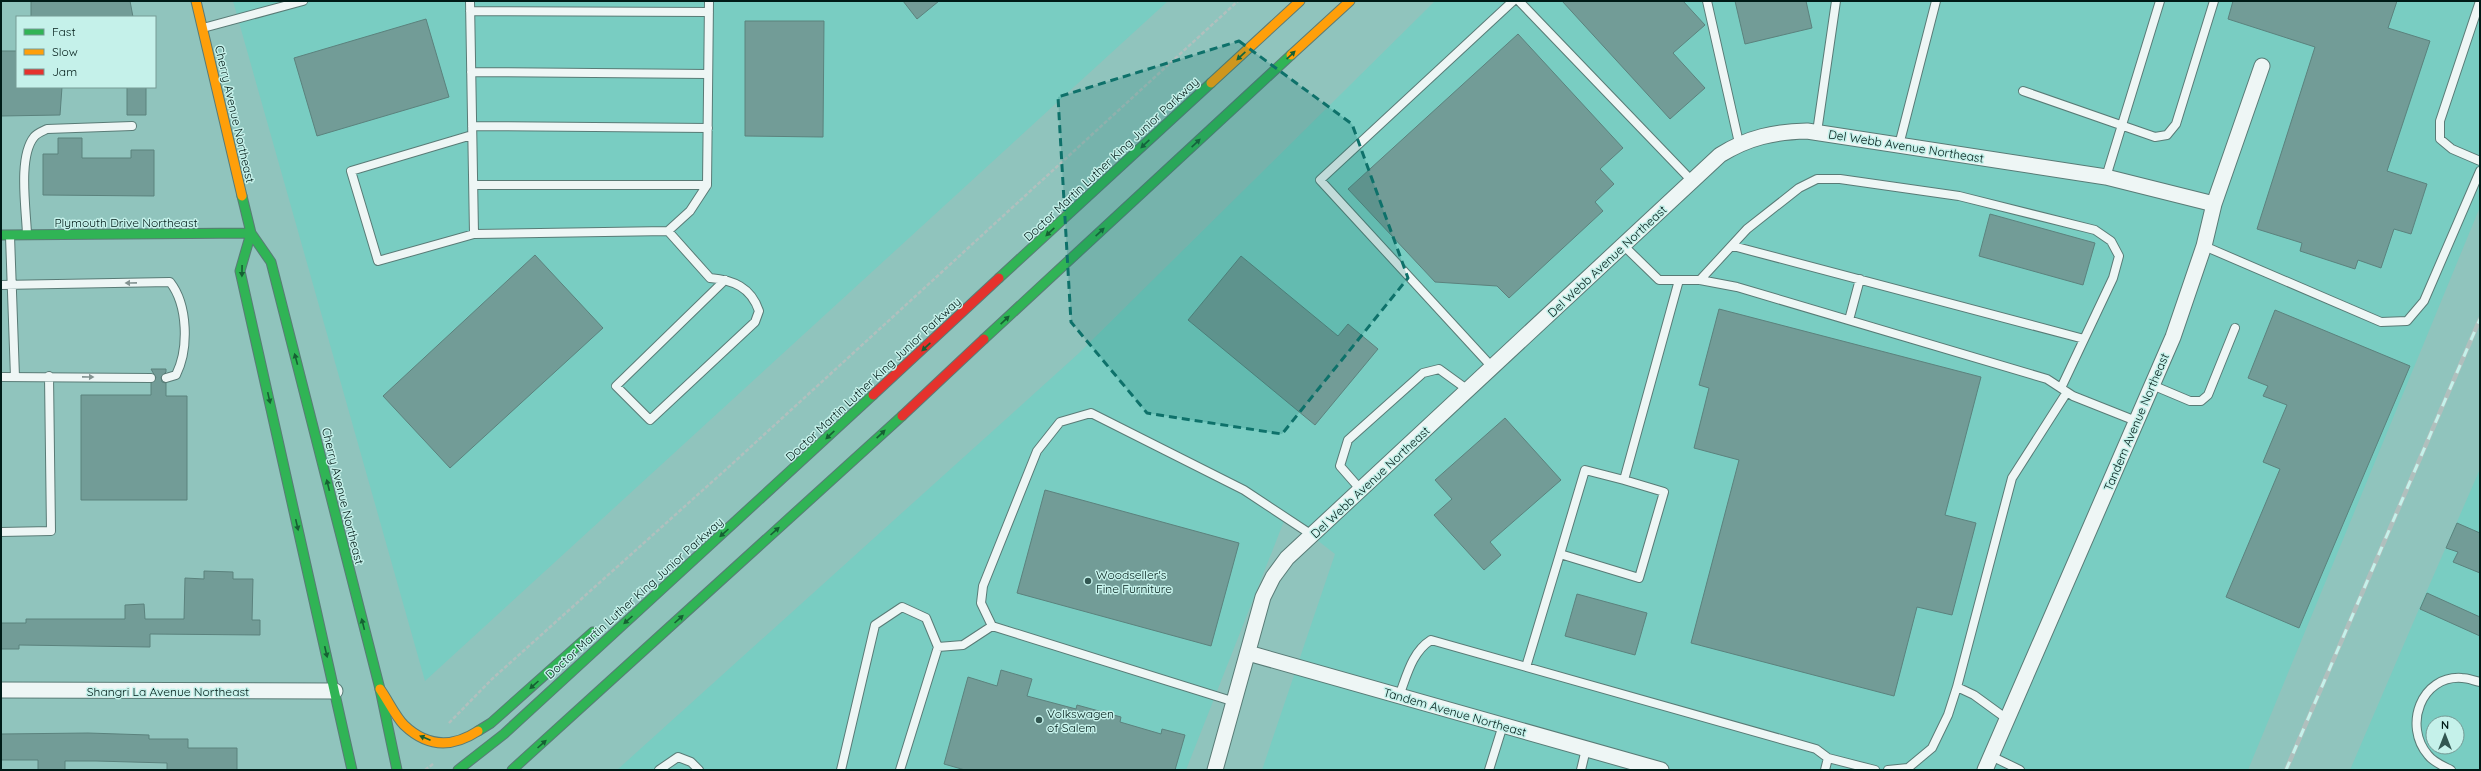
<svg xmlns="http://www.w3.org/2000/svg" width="2481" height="771" font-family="Quicksand,sans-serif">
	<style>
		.built { fill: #79cdc2; fill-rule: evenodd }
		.building { fill: #729c97; stroke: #5b827d }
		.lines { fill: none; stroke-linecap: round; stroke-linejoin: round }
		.lane-casing { stroke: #597b76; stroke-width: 10 }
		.street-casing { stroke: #597b76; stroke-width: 17 }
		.fast-casing { stroke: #597b76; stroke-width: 11 }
		.slow-casing { stroke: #597b76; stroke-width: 11 }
		.jam-casing { stroke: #597b76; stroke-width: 11 }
		.path { stroke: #b1c0be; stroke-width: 2.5; stroke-dasharray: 4 2; stroke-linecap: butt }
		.lane { stroke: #eef6f5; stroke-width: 8 }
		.street { stroke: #eef6f5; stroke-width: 15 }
		.fast { stroke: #30b455; stroke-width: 9 }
		.slow { stroke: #ff9f0a; stroke-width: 9 }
		.jam { stroke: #e5322d; stroke-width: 9 }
		.rail-casing { stroke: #b0bfbd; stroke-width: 4.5 }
		.rail { stroke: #c5f1ea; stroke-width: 3; stroke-dasharray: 9; stroke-linecap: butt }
		.oneway { fill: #166033 }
		.oneway2 { fill: #839391 }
		.marked { fill: #0e716a; fill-opacity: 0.2; stroke: #0e716a; stroke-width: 3; stroke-dasharray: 8 5; stroke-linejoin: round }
		.poi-dot { fill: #325651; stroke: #c5f1ea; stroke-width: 1.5 }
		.labels { text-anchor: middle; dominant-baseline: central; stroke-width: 3; stroke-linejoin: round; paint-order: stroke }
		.street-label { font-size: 12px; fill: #001b17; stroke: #c5f1ea }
		.poi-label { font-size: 12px; fill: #001b17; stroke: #c5f1ea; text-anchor: start }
	</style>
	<rect width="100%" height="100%" fill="#90c4bd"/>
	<path class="built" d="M233 1H1168L425 681Z
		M1435 1H2480V207L2248 770H1262L1335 554 1286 516 1186 770H617L1078 354Z
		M2480 469V770H2350L2419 609ZM2433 723H2457V747H2433Z"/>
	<path class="building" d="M31 1H130L133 17H31Z
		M903 1H939L917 19Z
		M1562 1H1683L1705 25 1673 53 1705 88 1670 119Z
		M1735 1H1806L1812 28 1745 44Z
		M2233 1H2397L2388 28 2430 41 2387 171 2427 184 2411 234 2394 229 2381 268 2358 260 2355 269 2300 251 2302 243 2257 229 2315 47 2228 19Z
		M426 19 449 97 317 136 294 58Z
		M745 21H824L823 137 745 136Z
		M1518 34 1623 148 1600 169 1614 184 1595 202 1603 211 1509 298 1497 286 1435 282 1348 189Z
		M1 51H17V87H62L60 115 1 116Z
		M127 87H146V115H127Z
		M58 138H82V158H131V150H154V196L43 195V154H58Z
		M1990 214 2095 243 2083 285 1979 256Z
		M535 255 603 328 450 468 383 396Z
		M1241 256 1338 336 1348 324 1378 349 1315 425 1188 320Z
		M1719 309 1981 377 1945 515 1976 523 1952 615 1917 607 1894 696 1691 643 1739 460 1694 448 1709 388 1699 385Z
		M2275 310 2410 366 2299 628 2226 597 2280 469 2263 462 2287 405 2263 396 2268 386 2248 378Z
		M151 369H166V372L161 377 162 382 166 383V396H187V500H81V395H151V383L156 378Z
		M1505 418 1561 480 1490 542 1501 555 1484 570 1434 515 1452 499 1435 480Z
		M1045 490 1239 543 1211 646 1017 593Z
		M2457 523 2480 533V573L2453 562 2458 552 2446 548Z
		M204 571 233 572V579H253L252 620H260V635L150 634V647L19 645V649H1V623H26V619H125V605L144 604 145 619H184L185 578 204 579Z
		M2427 593 2480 617V636L2420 609Z
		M1577 594 1647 613 1635 655 1565 636Z
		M1001 670 1032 679 1027 696 1076 709 1077 705 1121 717 1120 722 1161 734 1162 729 1185 735 1175 770H965L944 764 968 677 997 686Z
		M88 733 149 735V739H188V748H237V770H167V763L96 761H65V770H38V760H1V734Z"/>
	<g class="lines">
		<g class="lane-casing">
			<path id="lane" d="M470 1 474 234 668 231 690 211 707 185 709 1
				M1519 1 1692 181
				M1707 1 1739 143
				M2480 1 2440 121V139L2452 149 2480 161
				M470 11 709 12
				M203 28 303 1
				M471 72 708 74
				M2023 91 2155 137 2167 135 2176 124 2214 1
				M472 126 708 128
				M1817 132 1836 1
				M472 135 351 171 378 261 474 234
				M1899 145 1936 1
				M2106 177 2160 1
				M474 185H707
				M668 231 710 278C733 280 751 287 759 311L755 322 650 420 616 386 725 280
				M27 234C26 208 18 157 34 137 37 133 43 131 47 129L132 126
				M10 236 15 377
				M1623 245 1659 280H1700L1737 287 2047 379 2073 396 2136 421
				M1733 246 2084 339
				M2204 246 2381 322 2407 321 2424 301 2480 171
				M1700 280 1747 229 1799 188 1817 179H1840L1959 196 2095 230 2111 241 2119 256 2113 278 2061 388
				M1 285 170 282C188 305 189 349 176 375L166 378
				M1849 320 1860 279
				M1492 367 1320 180 1513 1
				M1 377 151 378
				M2152 385 2190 401H2201L2208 395 2235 328
				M1624 480 1664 492 1639 578 1560 554 1585 470 1624 480 1679 280
				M1361 490 1340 466 1348 440 1423 373 1439 369 1468 390
				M1 532 51 531 49 376
				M1526 667 1560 554
				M1957 687 2012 478 2067 392
				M1399 696C1407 675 1412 652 1431 640L1816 749 1828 758 1825 770
				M1235 702 992 626 981 603 983 586 1037 451 1060 422 1091 413 1244 490 1312 535
				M1991 756 2020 770
				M1828 758 1875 770
				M659 770 678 757 691 762 699 770
				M841 770 875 625 902 607 926 618 938 647
				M900 770 938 647 963 645 992 626
				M1489 770 1503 725
				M1581 770 1586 749
				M1888 770 1908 768 1932 748 1948 715 1957 687 1974 695 2007 719
				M2451 770C2443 766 2433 762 2428 755 2403 726 2421 675 2462 678 2468 678 2474 681 2480 682"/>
		</g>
		<g class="street-casing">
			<path id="street" d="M1248 653 1661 770
				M1 690 335 691
				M1215 770 1263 597 1273 577 1287 558 1720 155C1749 137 1774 132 1807 131L2106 177 2214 204
				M1985 770 2173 337 2204 246 2214 204 2262 66"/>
		</g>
		<g class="fast-casing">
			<path id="fast" d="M242 196 251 233 271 262 380 689 397 770
				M251 233 240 271 352 770
				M1 235 251 233
				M999 278 1211 83
				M984 339 1291 55
				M478 731 491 723 593 632
				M458 770 504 734 873 395
				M512 770 902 416"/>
		</g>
		<g class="slow-casing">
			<path id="slow" d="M196 1 242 196
				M1291 55 1350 1
				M1211 83 1300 1
				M380 689C388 700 395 716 404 725 427 747 452 748 478 731"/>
		</g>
		<g class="jam-casing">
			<path id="jam" d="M873 395 999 278
				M902 416 984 339"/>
		</g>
		<path class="path" d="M449 723 492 679 732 464 1238 1
			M425 770 433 764"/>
		<use href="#lane" class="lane"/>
		<use href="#street" class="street"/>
		<use href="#fast" class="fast"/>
		<use href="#slow" class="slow"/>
		<use href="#jam" class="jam"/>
		<g class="rail-casing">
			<path id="rail" d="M2286 770 2480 319"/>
		</g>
		<use href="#rail" class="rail"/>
	</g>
	<defs><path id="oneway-solid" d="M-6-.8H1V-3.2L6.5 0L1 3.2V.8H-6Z"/></defs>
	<g class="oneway">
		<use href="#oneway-solid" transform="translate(1291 55) rotate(-43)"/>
		<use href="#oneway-solid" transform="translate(1241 56) rotate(137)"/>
		<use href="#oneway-solid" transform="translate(1196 143) rotate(-43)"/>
		<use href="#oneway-solid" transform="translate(1145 144) rotate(137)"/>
		<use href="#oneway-solid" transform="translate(1050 232) rotate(137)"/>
		<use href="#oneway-solid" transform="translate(1100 232) rotate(-43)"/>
		<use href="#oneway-solid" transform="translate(242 271) rotate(91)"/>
		<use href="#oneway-solid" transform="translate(1005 320) rotate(-43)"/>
		<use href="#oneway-solid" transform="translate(926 347) rotate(137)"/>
		<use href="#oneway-solid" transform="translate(296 359) rotate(-105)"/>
		<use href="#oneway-solid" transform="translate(269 398) rotate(77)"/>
		<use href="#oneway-solid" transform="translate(881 434) rotate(-43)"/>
		<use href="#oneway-solid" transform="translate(830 435) rotate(137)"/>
		<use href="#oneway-solid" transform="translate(328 485) rotate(-104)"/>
		<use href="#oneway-solid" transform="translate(297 525) rotate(77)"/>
		<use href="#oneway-solid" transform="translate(775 531) rotate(-42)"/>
		<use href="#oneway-solid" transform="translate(724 533) rotate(138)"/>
		<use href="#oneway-solid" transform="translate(679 619) rotate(-42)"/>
		<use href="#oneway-solid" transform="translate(628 620) rotate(138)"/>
		<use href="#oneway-solid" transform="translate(363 624) rotate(-104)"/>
		<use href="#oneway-solid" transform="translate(326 652) rotate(77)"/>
		<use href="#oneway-solid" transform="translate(534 685) rotate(138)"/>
		<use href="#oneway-solid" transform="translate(425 738) rotate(-157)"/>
		<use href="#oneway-solid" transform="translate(542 744) rotate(-42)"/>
	</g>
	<g class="oneway2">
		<use href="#oneway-solid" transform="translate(131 283) rotate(179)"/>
		<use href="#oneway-solid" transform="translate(88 377) rotate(1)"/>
	</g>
	<path class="marked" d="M1239 41 1352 124 1408 278 1282 434 1147 413 1071 322 1058 97Z"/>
	<g class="poi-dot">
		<circle cx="1088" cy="581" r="4"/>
		<circle cx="1039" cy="720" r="4"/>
	</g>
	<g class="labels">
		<g class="street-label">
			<text transform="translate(235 114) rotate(77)">Cherry Avenue Northeast</text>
			<text transform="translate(1906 146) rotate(9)">Del Webb Avenue Northeast</text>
			<text transform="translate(1111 159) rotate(-43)">Doctor Martin Luther King Junior Parkway</text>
			<text x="126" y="222">Plymouth Drive Northeast</text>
			<text transform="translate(1607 261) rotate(-43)">Del Webb Avenue Northeast</text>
			<text transform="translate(873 379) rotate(-43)">Doctor Martin Luther King Junior Parkway</text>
			<text transform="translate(2136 422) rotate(-67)">Tandem Avenue Northeast</text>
			<text transform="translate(1370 482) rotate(-43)">Del Webb Avenue Northeast</text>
			<text transform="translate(343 496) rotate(76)">Cherry Avenue Northeast</text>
			<text transform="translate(634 598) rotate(-42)">Doctor Martin Luther King Junior Parkway</text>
			<text x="168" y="691">Shangri La Avenue Northeast</text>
			<text transform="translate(1455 712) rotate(16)">Tandem Avenue Northeast</text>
		</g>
		<g class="poi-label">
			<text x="1096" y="574">Woodseller's<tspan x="1096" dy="14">Fine Furniture</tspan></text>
			<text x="1047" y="713">Volkswagen<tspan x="1047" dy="14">of Salem</tspan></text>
		</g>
	</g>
	<rect width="2481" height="771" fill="none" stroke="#001b17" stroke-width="4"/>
	<rect x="16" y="16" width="140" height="72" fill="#c5f1ea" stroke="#769b96"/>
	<rect x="24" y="29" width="20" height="6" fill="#30b455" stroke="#769b96"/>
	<text x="52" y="36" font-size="12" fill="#001b17">Fast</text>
	<rect x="24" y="49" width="20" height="6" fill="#ff9f0a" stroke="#769b96"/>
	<text x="52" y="56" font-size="12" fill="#001b17">Slow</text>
	<rect x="24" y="69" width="20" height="6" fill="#e5322d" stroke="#769b96"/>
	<text x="52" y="76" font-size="12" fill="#001b17">Jam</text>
	<g transform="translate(2445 735)"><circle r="19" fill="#c5f1ea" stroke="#769b96"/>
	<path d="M0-3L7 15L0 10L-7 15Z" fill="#325651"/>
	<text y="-6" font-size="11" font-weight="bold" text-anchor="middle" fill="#001b17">N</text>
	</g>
</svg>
